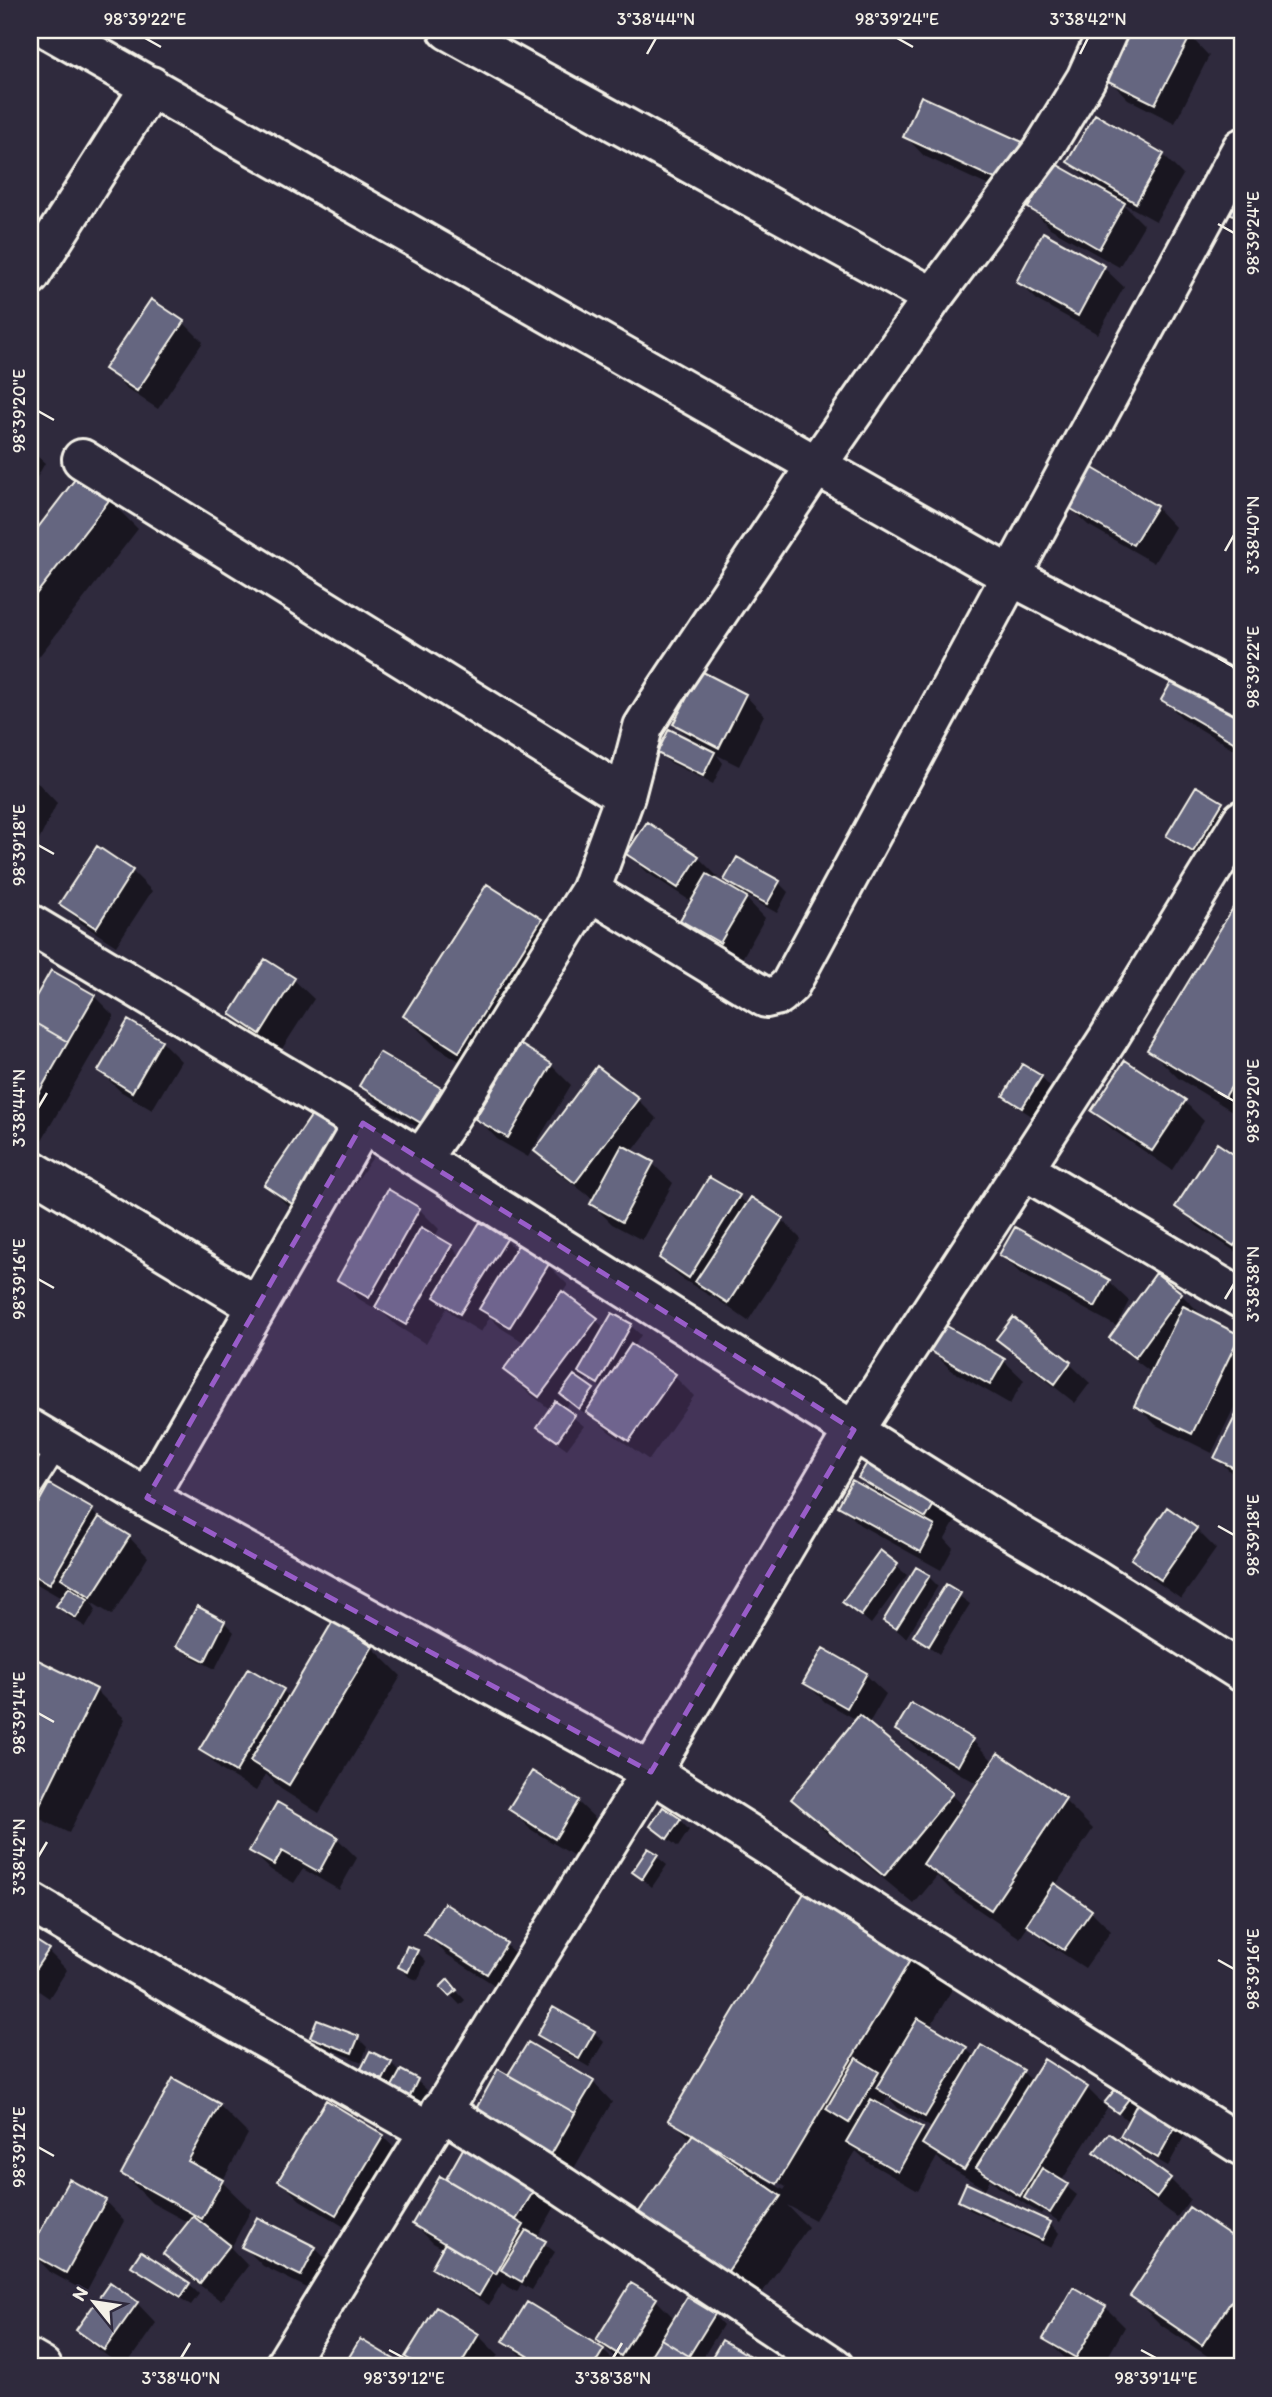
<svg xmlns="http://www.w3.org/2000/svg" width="1272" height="2397" font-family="Itim,sans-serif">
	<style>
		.shadow { fill: #0007; fill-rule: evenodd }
		.building { fill: #656680; stroke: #f4f1e8; stroke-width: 2 }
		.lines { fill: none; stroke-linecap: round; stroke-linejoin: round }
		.lane-casing { stroke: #f4f1e8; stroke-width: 24 }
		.street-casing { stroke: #f4f1e8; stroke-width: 44 }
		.lane { stroke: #2f2a3d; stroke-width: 19 }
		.street { stroke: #2f2a3d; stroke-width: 38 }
		.marked { fill: #995dc9; fill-opacity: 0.2; stroke: #995dc9; stroke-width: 5; stroke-dasharray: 14 9; stroke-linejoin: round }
		.ticks { fill: none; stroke: #f4f1e8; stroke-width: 2.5 }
		.neatline { fill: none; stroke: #f4f1e8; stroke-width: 2.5 }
		.ticks-label { font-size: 18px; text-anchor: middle; fill: #f4f1e8 }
	</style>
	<rect width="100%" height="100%" fill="#2f2a3d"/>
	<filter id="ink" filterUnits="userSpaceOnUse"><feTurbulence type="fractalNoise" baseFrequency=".0143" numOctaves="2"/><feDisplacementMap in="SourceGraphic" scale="14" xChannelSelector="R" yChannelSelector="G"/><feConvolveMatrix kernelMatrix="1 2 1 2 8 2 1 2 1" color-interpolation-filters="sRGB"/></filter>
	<g filter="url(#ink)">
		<path class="shadow" d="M1133 30H1176L1190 36 1209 56 1175 123 1128 99 1108 79Z
			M905 136 1046 165 1028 204 924 156Z
			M1163 155 1183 175 1156 221 1121 202 1144 225 1119 267 1050 228 1031 208 1094 186 1069 162Z
			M1242 174V227L1223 207Z
			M1044 234 1104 268 1124 287 1098 334 1038 301 1018 281Z
			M183 322 203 342 158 409 126 388 107 369Z
			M30 450 45 463 31 488H30Z
			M80 476 109 500 138 529 30 668V540Z
			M1068 506 1156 507 1175 527 1154 563 1088 525Z
			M745 695 764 715 739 766 717 755 723 763 713 784 669 762 659 753 693 742 675 724Z
			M1163 699 1242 709V754L1183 719Z
			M30 779 38 783 57 803 30 859Z
			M1222 804 1231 813 1203 860 1178 845 1168 835Z
			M628 854 698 857 718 877 715 881 741 894 726 879 779 883 788 892 777 913 741 893 765 918 740 962 702 939 682 920 692 902 648 873Z
			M132 871 152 891 116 946 81 923 61 903Z
			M487 886 541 921 570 950 489 1080 434 1045 405 1016Z
			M1242 896V1117L1178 1078 1149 1049Z
			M266 961 294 980 314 999 280 1052 252 1033 232 1014Z
			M52 972 94 996 114 1016 39 1145 30 1140V1011Z
			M129 1022 161 1041 181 1061 152 1110 120 1091 100 1071Z
			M551 1065 571 1085 528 1157 497 1139 478 1119Z
			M1041 1077 1050 1087 1032 1116 1014 1105 1005 1096Z
			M361 1086 440 1090 460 1109 441 1141 381 1106Z
			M637 1099 657 1119 632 1152 653 1164 673 1183 642 1240 612 1224 592 1204 594 1200 556 1171 536 1151Z
			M1184 1101 1204 1121 1172 1170 1113 1130 1093 1111Z
			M356 1135 375 1154 324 1230 286 1204 266 1184Z
			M1218 1146 1242 1162V1256L1197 1226 1178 1206Z
			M710 1179 739 1197 748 1205 782 1220 801 1239 748 1321 711 1295 710 1296 681 1278 661 1258Z
			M419 1209 439 1229 435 1237 451 1246 461 1256 506 1240 516 1251 548 1265 568 1285 562 1293 605 1328 613 1315 631 1326 641 1335 633 1348 674 1376 694 1396 649 1460 608 1431 591 1415 590 1417 570 1402 564 1410 584 1426 567 1449 549 1436 540 1427 551 1410 525 1390 505 1370 525 1343 501 1328 490 1317 481 1332 456 1317 447 1308 426 1344 397 1326 384 1314 359 1299 339 1279ZM587 1379 603 1389 598 1396 583 1384Z
			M1015 1230 1109 1282 1129 1301 1116 1326 1021 1274 1001 1255Z
			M1157 1276 1181 1294 1201 1314 1199 1316 1242 1339V1391L1212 1453 1156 1425 1136 1405 1152 1373 1131 1357 1111 1338Z
			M1013 1319 1070 1364 1090 1383 1075 1403 1018 1358 998 1339Z
			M932 1351 1004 1361 1024 1380 1010 1404 951 1370Z
			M1242 1407V1484L1217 1458Z
			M860 1478 960 1513 945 1539 953 1548 941 1570 860 1525 841 1506 877 1495Z
			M50 1486 92 1511 101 1520 129 1537 148 1557 112 1615 91 1602 96 1610 86 1627 68 1616 59 1606 63 1599 30 1580V1521Z
			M1167 1509 1196 1529 1216 1549 1181 1599 1153 1579 1133 1559Z
			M880 1553 907 1575 871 1624 844 1601Z
			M929 1577 938 1586 906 1638 885 1620Z
			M946 1586 970 1604 939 1654 916 1636Z
			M224 1622 234 1632 215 1669 188 1655 178 1645Z
			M372 1647 401 1676 319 1813 281 1789 266 1774 256 1791 221 1770 201 1750 249 1670 283 1691 290 1697Z
			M30 1658 96 1690 125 1719 69 1833 30 1814Z
			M866 1675 886 1694 868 1725 964 1806 978 1784 917 1749 897 1729 972 1740 994 1762 1064 1800 1093 1829 1055 1886 1091 1911 1111 1931 1085 1968 1048 1944 1029 1925 1020 1938 954 1893 937 1876 914 1904 822 1828 793 1799 857 1720 825 1702 805 1682Z
			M578 1802 598 1821 576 1857 530 1829 510 1809Z
			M680 1820 689 1830 678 1847 652 1826Z
			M337 1838 357 1858 339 1890 303 1869 294 1883 271 1870 251 1851Z
			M649 1850 667 1865 652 1887 634 1872Z
			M811 1885 954 1986 930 2027 965 2048 976 2058 982 2047 1023 2072 1032 2081 1087 2088 1107 2108 1061 2182 1077 2195 1060 2222 1043 2211 1041 2214 998 2187 990 2179 985 2189 944 2164 937 2157 918 2191 868 2162 856 2151 815 2220 787 2205 808 2227 753 2306 667 2245 691 2140 671 2119ZM888 2097 898 2108 934 2129 929 2137 922 2130 882 2107ZM712 2143 786 2187 784 2190 712 2148Z
			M444 1905 506 1945 526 1964 507 1993 446 1954 426 1934Z
			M30 1939 47 1950 67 1970 49 1998 30 1985Z
			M417 1952 426 1961 418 1980 409 1977 400 1967Z
			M448 1982 465 2000 460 2005 443 1987Z
			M1242 2011V2029L1235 2022Z
			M594 2032 604 2042 589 2067 549 2044 539 2034Z
			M312 2037 358 2038 367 2047 362 2062 322 2046Z
			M391 2063 401 2073 417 2081 427 2090 419 2106 393 2089 373 2078 363 2068Z
			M509 2077 593 2082 612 2102 568 2179 494 2135Z
			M1118 2088 1138 2106 1140 2103 1186 2133 1168 2166 1131 2145 1122 2135 1129 2122 1107 2103Z
			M219 2105 248 2134 222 2182 251 2210 231 2248 248 2266 221 2301 185 2274 165 2254 189 2223 152 2203 123 2174Z
			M1109 2135 1170 2179 1190 2199 1177 2217 1116 2172 1097 2152Z
			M383 2137 403 2156 356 2234 300 2200 280 2181Z
			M469 2143 557 2203 537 2238 555 2252 532 2290 521 2284 517 2292 502 2283 489 2305 443 2277 433 2268 444 2249 433 2243 414 2224 446 2182Z
			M105 2201 124 2221 86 2292 50 2272 31 2252Z
			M960 2201 1050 2223 1059 2233 1051 2248 970 2210Z
			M1190 2210 1242 2245V2357L1235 2367H1224L1161 2325 1132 2296Z
			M258 2219 315 2248 335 2268 321 2295 263 2266 243 2246Z
			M133 2266 189 2284 199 2294 191 2305 143 2275Z
			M632 2285 656 2300 675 2319 714 2315 723 2325 697 2367H630L617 2360 598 2340Z
			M137 2303 156 2323 125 2367H122L98 2349 78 2330Z
			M1105 2307 1125 2327 1102 2367H1080L1065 2358 1045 2339Z
			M436 2310 478 2335 498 2355 490 2367H418L408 2357Z
			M505 2340 603 2350 620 2367H537L525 2360Z"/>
		<path class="building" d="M1131 30H1180L1191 35 1155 104 1106 80Z
			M921 96 1027 144 1008 185 903 137Z
			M1095 114 1164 154 1136 203 1067 162Z
			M1054 163 1125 203 1099 249 1028 208Z
			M1242 171V220L1221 208Z
			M1043 232 1105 266 1078 316 1016 282Z
			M151 299 184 321 137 391 104 369Z
			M1089 466 1157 506 1133 545 1066 506Z
			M79 474 110 499 30 602V538Z
			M1178 670 1242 707V747L1161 700Z
			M701 671 746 694 719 748 673 724Z
			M669 729 715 752 703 776 657 753Z
			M1196 786 1223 802 1193 852 1166 836Z
			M647 822 699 856 678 888 626 854Z
			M97 846 133 870 96 928 59 904Z
			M737 857 780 881 767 904 724 880Z
			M707 874 747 897 720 943 680 920Z
			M487 884 542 919 459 1052 403 1016Z
			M1242 893V1069L1225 1097 1147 1050Z
			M265 959 295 978 260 1034 230 1014Z
			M51 970 95 995 68 1042 30 1020V1007Z
			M30 1020 68 1042 30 1108Z
			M128 1020 162 1040 132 1092 98 1071Z
			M520 1044 552 1064 508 1138 475 1119Z
			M379 1052 441 1088 421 1123 359 1086Z
			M1125 1060 1186 1100 1152 1151 1091 1111Z
			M1022 1064 1042 1076 1022 1108 1003 1096Z
			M597 1066 639 1098 575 1183 534 1151Z
			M318 1106 357 1133 303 1211 264 1185Z
			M1217 1143 1242 1160V1233L1234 1246 1175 1207Z
			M622 1145 654 1162 622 1222 590 1204Z
			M709 1177 740 1195 689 1278 659 1258Z
			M388 1189 420 1208 369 1298 337 1280Z
			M751 1197 783 1218 728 1303 695 1282Z
			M480 1222 507 1239 460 1314 434 1297Z
			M421 1227 452 1245 406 1325 375 1307Z
			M1015 1227 1110 1280 1095 1307 999 1255Z
			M518 1245 549 1264 510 1327 479 1309Z
			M1156 1273 1182 1293 1135 1358 1109 1338Z
			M562 1291 598 1318 539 1397 503 1370Z
			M1183 1306 1240 1335 1192 1434 1134 1406Z
			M612 1313 632 1324 598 1384 578 1372Z
			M1013 1317 1071 1362 1055 1384 996 1339Z
			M945 1325 1005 1359 990 1385 930 1351Z
			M631 1344 676 1374 629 1441 586 1412Z
			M574 1375 594 1389 579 1409 560 1394Z
			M555 1401 575 1415 557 1441 537 1427Z
			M1242 1403V1472L1214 1458Z
			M874 1451 942 1491 926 1518 858 1478Z
			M852 1480 935 1526 921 1552 838 1506Z
			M49 1484 93 1509 50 1584 30 1573V1518Z
			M1167 1507 1197 1528 1161 1580 1131 1559Z
			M99 1517 130 1536 91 1597 61 1578Z
			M880 1550 898 1564 861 1616 842 1602Z
			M916 1567 930 1575 896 1629 883 1621Z
			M946 1584 961 1593 929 1646 913 1636Z
			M69 1587 88 1599 76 1618 56 1606Z
			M197 1606 225 1621 205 1661 176 1646Z
			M333 1621 373 1646 289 1785 250 1761Z
			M823 1648 867 1673 847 1708 803 1683Z
			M30 1656 97 1689 40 1805 30 1800Z
			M248 1668 284 1689 236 1772 199 1750Z
			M911 1703 973 1739 958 1766 895 1730Z
			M859 1715 953 1793 884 1876 791 1799Z
			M998 1753 1066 1798 991 1910 923 1864Z
			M532 1771 579 1800 555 1839 508 1809Z
			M277 1802 338 1837 319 1872 282 1851 274 1865 249 1851Z
			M663 1807 681 1819 667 1839 650 1826Z
			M648 1848 658 1854 642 1879 632 1872Z
			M810 1883 918 1947 777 2184 668 2120Z
			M1054 1883 1092 1910 1064 1950 1026 1925Z
			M444 1903 507 1943 487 1974 424 1934Z
			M30 1937 49 1949 30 1977Z
			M407 1946 418 1950 408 1972 398 1967Z
			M448 1979 457 1990 449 1996 440 1987Z
			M553 2007 595 2031 579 2059 537 2035Z
			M918 2018 967 2047 925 2117 876 2088Z
			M317 2020 359 2036 352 2053 310 2037Z
			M528 2042 594 2081 575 2113 508 2075Z
			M981 2045 1024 2070 964 2170 922 2144Z
			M370 2051 392 2062 383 2080 361 2069Z
			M856 2058 879 2072 849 2123 826 2109Z
			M1044 2059 1088 2087 1020 2196 976 2168Z
			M498 2069 575 2113 548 2160 472 2116Z
			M401 2070 418 2079 409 2098 391 2088Z
			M173 2078 220 2104 188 2161 223 2180 202 2219 121 2174Z
			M1118 2086 1131 2096 1118 2113 1104 2103Z
			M871 2099 923 2128 898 2172 846 2142Z
			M326 2100 384 2135 336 2215 278 2181Z
			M1139 2100 1178 2122 1158 2158 1120 2136Z
			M1109 2133 1171 2178 1156 2198 1094 2152Z
			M693 2134 781 2196 723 2278 636 2216Z
			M468 2140 539 2182 516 2220 446 2179Z
			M1042 2168 1068 2184 1050 2213 1024 2198Z
			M440 2176 524 2225 496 2274 412 2224Z
			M69 2179 106 2200 66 2273 30 2253V2250Z
			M966 2183 1051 2222 1042 2240 958 2201Z
			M1189 2207 1242 2243V2285L1202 2345 1130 2296Z
			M193 2216 230 2245 200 2283 163 2254Z
			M257 2217 316 2247 301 2276 241 2247Z
			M526 2230 546 2241 522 2282 501 2270Z
			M445 2243 493 2272 479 2296 431 2268Z
			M141 2251 190 2283 181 2297 131 2266Z
			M110 2282 138 2302 104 2350 76 2330Z
			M631 2283 657 2298 621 2356 596 2340Z
			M1073 2287 1106 2306 1076 2358 1043 2339Z
			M687 2297 715 2314 689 2356 661 2339Z
			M527 2302 604 2349 593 2367H547L503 2341Z
			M436 2307 479 2334 459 2367H422L405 2357Z
			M360 2339 407 2367H343Z
			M661 2339 689 2356 682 2367 644 2366Z
			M722 2340 764 2364 762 2367H706Z"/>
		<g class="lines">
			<g class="lane-casing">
				<path id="lane" d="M30 1491 58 1447"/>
			</g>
			<g class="street-casing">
				<path id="street" d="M50 30 1011 576 1242 696
					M448 30 933 297
					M30 276 151 86
					M82 459 625 796
					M590 891 766 998 779 995 790 985 1242 148
					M30 924 363 1123 147 1498
					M363 1123 1006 1527 1095 1579 1242 1672
					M421 1159 448 1120 590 891 625 796 643 727 665 692 816 466 933 297 1042 151 1086 79 1108 30
					M30 1169 257 1306
					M1023 1169 1242 1299
					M30 1429 147 1498 651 1772 1242 2146
					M30 1902 205 2005 429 2131
					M441 2110 562 2186 834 2367
					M30 2360 42 2367
					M284 2367 651 1772 854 1430 1108 1039 1242 820"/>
			</g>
			<use href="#lane" class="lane"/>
			<use href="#street" class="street"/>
		</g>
	</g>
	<path class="marked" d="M363 1123 854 1430 651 1772 147 1498Z"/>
	<path class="ticks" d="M145 38 161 47M897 38 913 47M647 54 656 38M1080 54 1088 38M1218 224 1234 233M38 411 54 420M1225 551 1234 535M1218 658 1234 667M38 845 54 854M1218 1092 1234 1101M38 1108 47 1093M38 1279 54 1288M1225 1299 1234 1284M1218 1526 1234 1535M38 1713 54 1722M38 1857 47 1842M1218 1960 1234 1969M38 2147 54 2156M389 2350 404 2358M1141 2350 1156 2358M181 2358 190 2343M613 2358 622 2343"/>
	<rect width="1272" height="2397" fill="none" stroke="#2f2a3d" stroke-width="77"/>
	<g transform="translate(94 2302) rotate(300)" stroke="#2f2a3d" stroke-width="5" paint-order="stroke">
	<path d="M0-5L12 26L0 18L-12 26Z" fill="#f4f1e8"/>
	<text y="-10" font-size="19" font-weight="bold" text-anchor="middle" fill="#f4f1e8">N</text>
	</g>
	<rect x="38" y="38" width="1196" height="2320" class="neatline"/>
	<g class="ticks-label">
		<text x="145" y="25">98°39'22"E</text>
		<text x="656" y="25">3°38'44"N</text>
		<text x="897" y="25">98°39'24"E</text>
		<text x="1088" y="25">3°38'42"N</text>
		<text transform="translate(1253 233) rotate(-90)" y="6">98°39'24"E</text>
		<text transform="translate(19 411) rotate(-90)" y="6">98°39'20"E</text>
		<text transform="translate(1253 535) rotate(-90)" y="6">3°38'40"N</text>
		<text transform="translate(1253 667) rotate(-90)" y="6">98°39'22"E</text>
		<text transform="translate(19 845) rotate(-90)" y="6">98°39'18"E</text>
		<text transform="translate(1253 1101) rotate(-90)" y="6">98°39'20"E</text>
		<text transform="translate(19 1108) rotate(-90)" y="6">3°38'44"N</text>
		<text transform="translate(19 1279) rotate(-90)" y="6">98°39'16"E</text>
		<text transform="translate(1253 1284) rotate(-90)" y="6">3°38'38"N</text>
		<text transform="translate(1253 1535) rotate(-90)" y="6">98°39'18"E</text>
		<text transform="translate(19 1713) rotate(-90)" y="6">98°39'14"E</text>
		<text transform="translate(19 1857) rotate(-90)" y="6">3°38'42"N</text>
		<text transform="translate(1253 1969) rotate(-90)" y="6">98°39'16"E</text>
		<text transform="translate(19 2147) rotate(-90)" y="6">98°39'12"E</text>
		<text x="181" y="2384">3°38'40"N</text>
		<text x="404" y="2384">98°39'12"E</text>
		<text x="613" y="2384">3°38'38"N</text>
		<text x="1156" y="2384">98°39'14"E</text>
	</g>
</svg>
